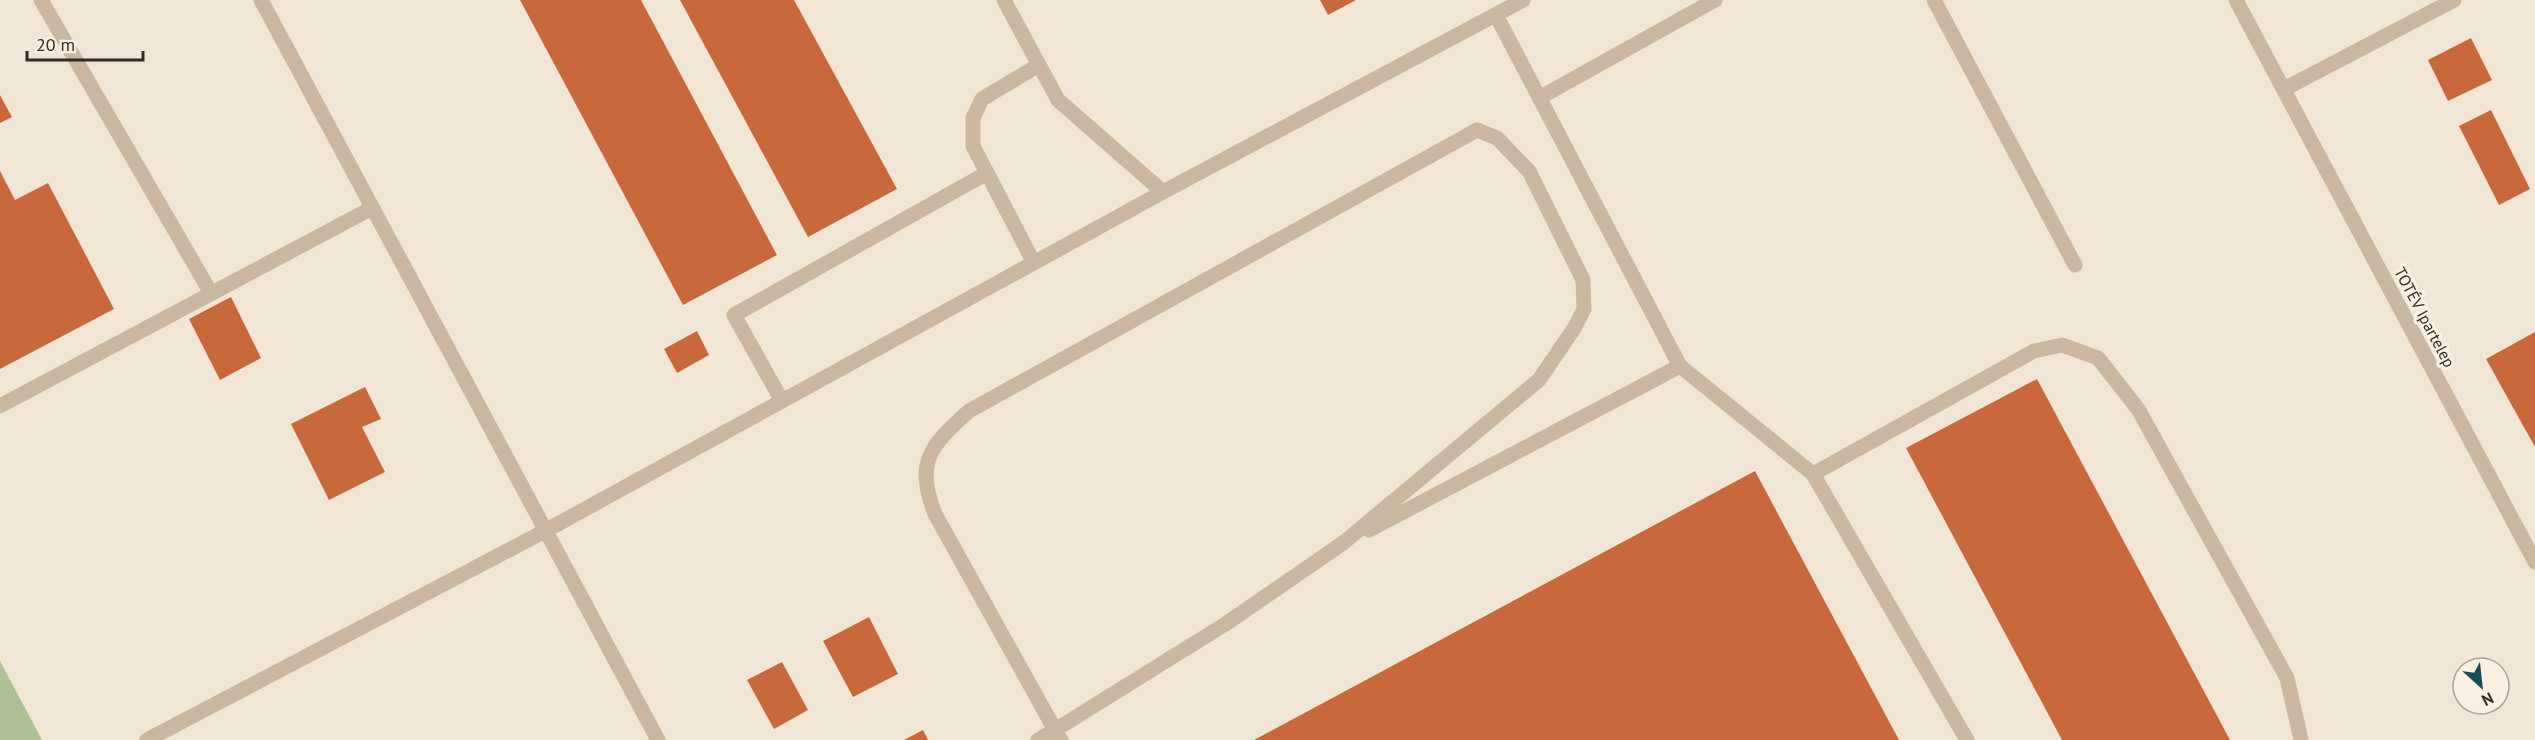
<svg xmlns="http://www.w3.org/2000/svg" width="2535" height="740" font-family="'PT Sans',sans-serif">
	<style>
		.green { fill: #aec095 }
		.building { fill: #c9693b }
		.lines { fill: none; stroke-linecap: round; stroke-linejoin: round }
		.minor { stroke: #c9b7a1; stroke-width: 15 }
		.labels { text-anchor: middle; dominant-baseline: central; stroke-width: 6; stroke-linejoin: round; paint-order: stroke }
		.street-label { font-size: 16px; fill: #332a24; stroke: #f9f0e1 }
	</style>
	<rect width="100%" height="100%" fill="#f1e6d5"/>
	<path class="green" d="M0 661 42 740H0Z"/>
	<path class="building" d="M520 0H641L777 255 683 305Z
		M680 0H794L897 189 808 237Z
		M1320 0H1356L1328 15Z
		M2471 38 2492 80 2448 101 2428 60Z
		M0 95 12 117 0 123Z
		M2491 110 2530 189 2499 205 2459 126Z
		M0 171 15 200 48 183 114 309 0 369Z
		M231 297 261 358 220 380 189 319Z
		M697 331 709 355 677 373 664 349Z
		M2535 332V447L2486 359Z
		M2037 379 2230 740H2062L1906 448Z
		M365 387 381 419 362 427 385 472 329 500 291 424Z
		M1755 471 1899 740H1254Z
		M869 617 898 674 853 697 823 641Z
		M782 662 808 710 774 729 747 680Z
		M923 730 928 740H904Z"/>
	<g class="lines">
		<path class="minor" d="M41 0 211 293
			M261 0 658 740
			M1004 0 1058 100 1163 192
			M1934 0 2075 265
			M2236 0 2535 562
			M1496 15 1680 366 1813 474 1967 740
			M2284 89 2454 0
			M1539 98 1715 0
			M1034 263 973 146V118L982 99 1039 65
			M782 401 734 315 987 173
			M0 406 372 208
			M1813 474 2034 351 2062 345 2098 358 2138 409 2287 678 2301 740
			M1369 530 1680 366
			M147 740 545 531 1163 192 1523 0
			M1038 740 1055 730 1227 623 1343 543 1539 380 1575 327 1584 309 1583 280 1529 171 1497 138 1477 130 969 411C930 446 915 462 935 514L1055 730 1061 740"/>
	</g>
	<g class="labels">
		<g class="street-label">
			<text transform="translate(2425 317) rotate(62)">TOTÉV Ipartelep</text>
		</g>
	</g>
	<g transform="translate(2481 686) rotate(153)"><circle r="28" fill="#f9f0e1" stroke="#aaa195" stroke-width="1.5"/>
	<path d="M0-4.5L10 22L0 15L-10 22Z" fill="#194c55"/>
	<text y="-9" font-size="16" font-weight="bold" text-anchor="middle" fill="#332a24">N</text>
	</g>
	<path d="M27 51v9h116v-9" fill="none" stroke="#332a24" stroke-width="3"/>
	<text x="36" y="51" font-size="18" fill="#332a24" stroke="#f9f0e1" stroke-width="4.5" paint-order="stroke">20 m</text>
</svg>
